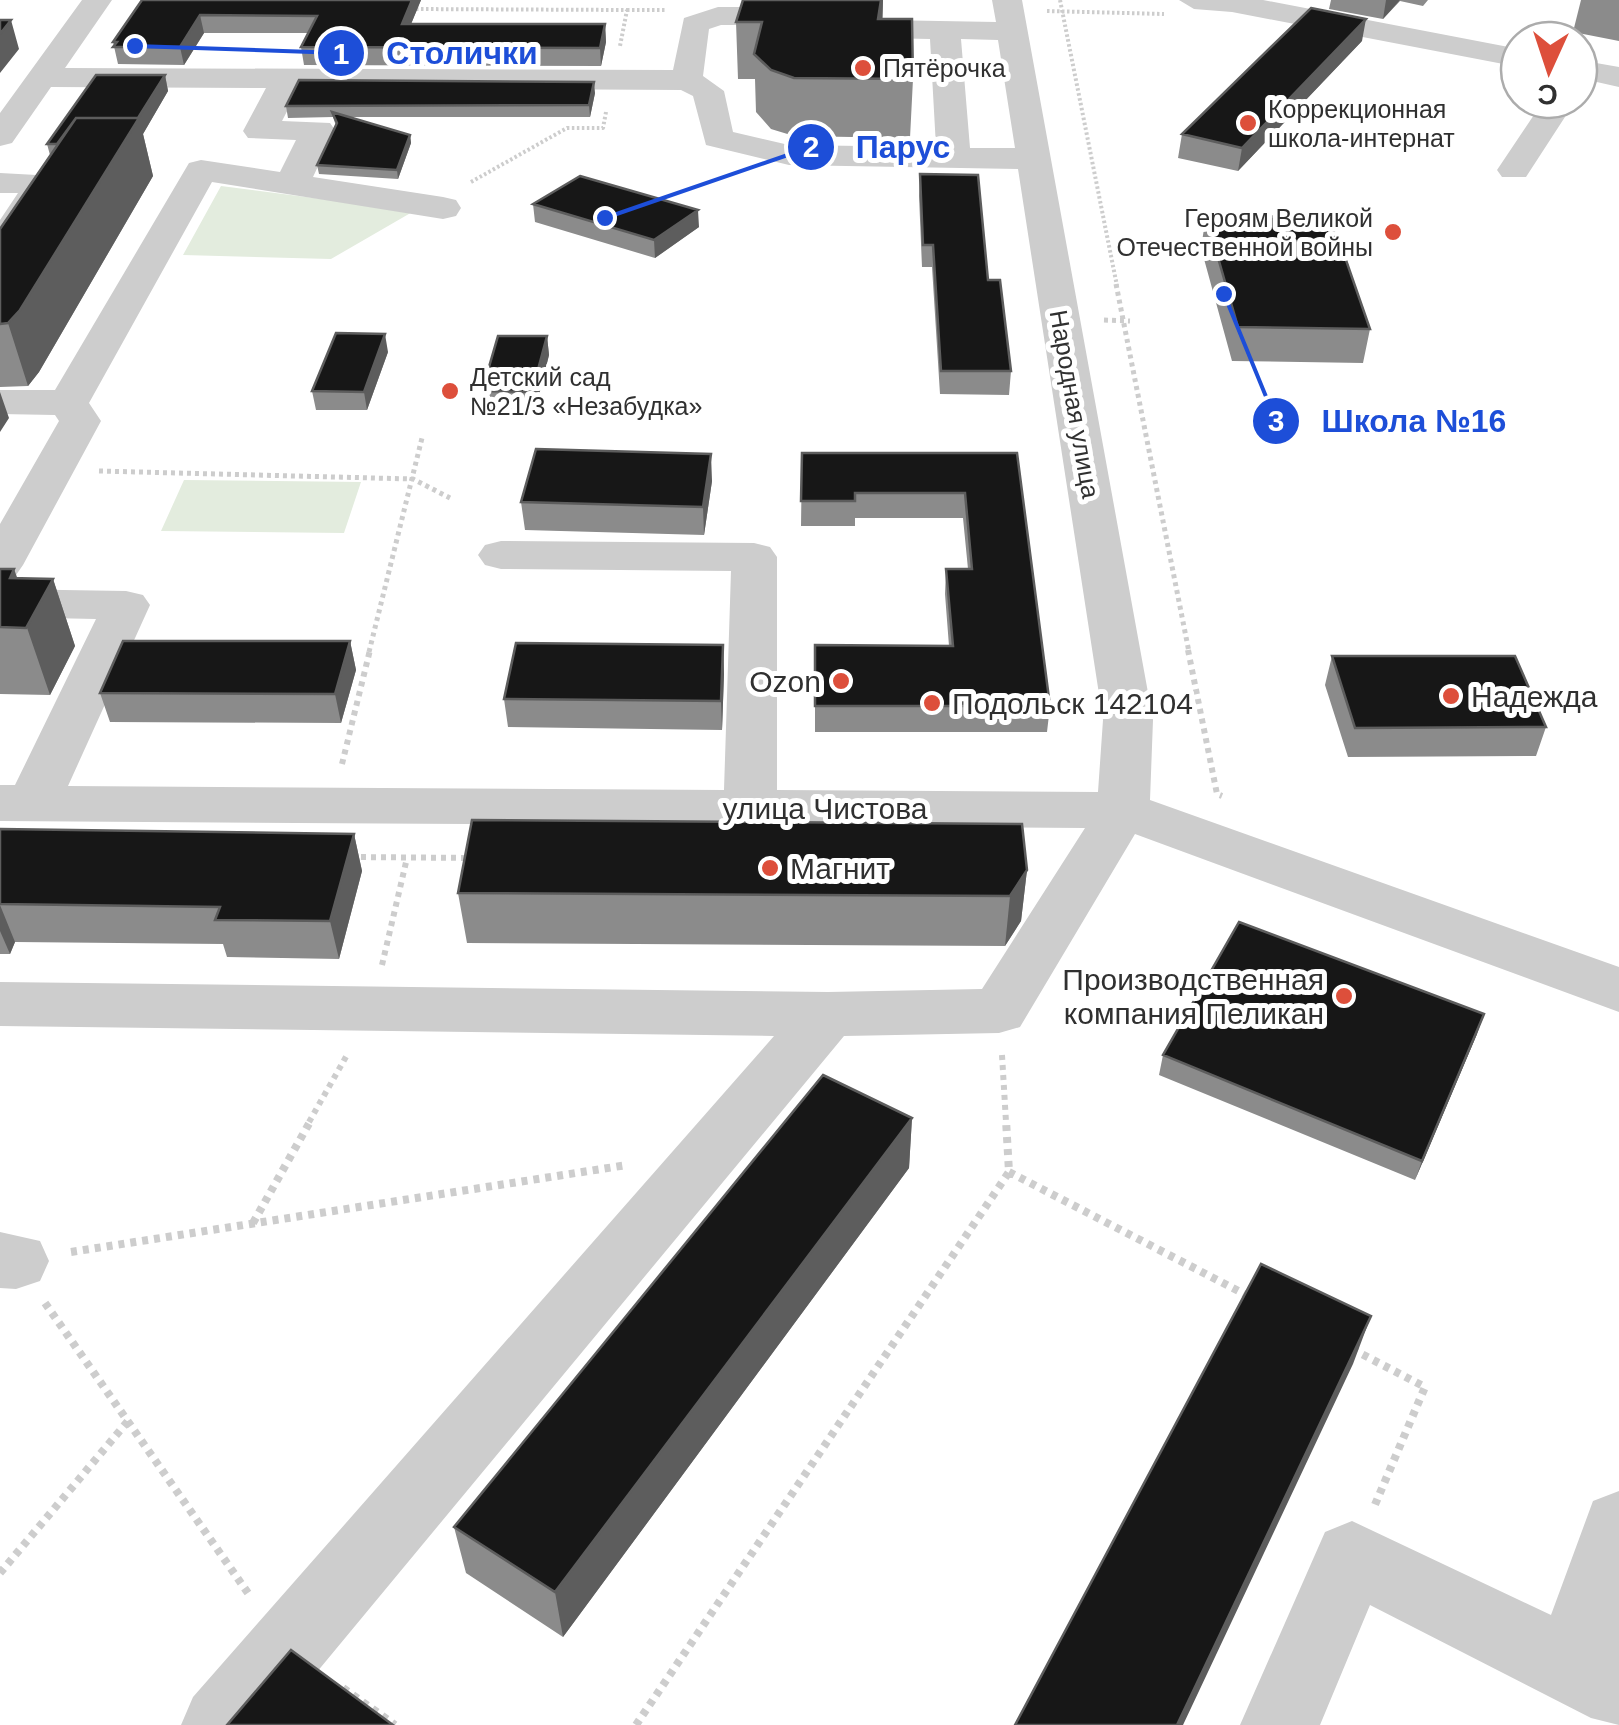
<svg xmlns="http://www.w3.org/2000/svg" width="1619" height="1725" font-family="Helvetica,sans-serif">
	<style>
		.green { fill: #e3ecde }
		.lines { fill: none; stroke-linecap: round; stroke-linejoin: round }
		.path-far3 { stroke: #cdcdcd; stroke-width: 4; stroke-dasharray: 2.5 2.5; stroke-linecap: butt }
		.path-far2 { stroke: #cdcdcd; stroke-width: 5; stroke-dasharray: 4 4; stroke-linecap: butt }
		.path-far1 { stroke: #cdcdcd; stroke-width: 6; stroke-dasharray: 5 5; stroke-linecap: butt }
		.path { stroke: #cdcdcd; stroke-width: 8; stroke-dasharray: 6 6; stroke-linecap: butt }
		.minor { fill: #cdcdcd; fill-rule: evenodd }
		.wall { fill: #8b8b8b }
		.shaded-wall { fill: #5d5d5d }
		.building { fill: #171717; stroke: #5d5d5d; stroke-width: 2.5 }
		.poi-dot { fill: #dd4f3b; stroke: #fff; stroke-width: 4 }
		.labels { text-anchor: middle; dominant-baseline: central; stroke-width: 10; stroke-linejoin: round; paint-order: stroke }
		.far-poi-label { font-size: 25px; fill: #303030; stroke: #fff; text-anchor: start }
		.far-street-label { font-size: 25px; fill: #303030; stroke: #fff }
		.poi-label { font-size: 30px; fill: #303030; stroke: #fff; text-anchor: start }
		.street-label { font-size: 30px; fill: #303030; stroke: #fff }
		.leader { fill: none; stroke: #1d4ed8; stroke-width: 4 }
		.callout-dot { fill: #1d4ed8; stroke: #fff; stroke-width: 4 }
		.mark-label { font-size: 30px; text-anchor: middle; font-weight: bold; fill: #fff }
		.callout-label { font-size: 32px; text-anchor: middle; font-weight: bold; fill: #1d4ed8; stroke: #fff; stroke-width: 10; stroke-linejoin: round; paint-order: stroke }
	</style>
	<rect width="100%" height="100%" fill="#fff"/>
	<path class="green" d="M221 186 414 211 331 259 183 255Z
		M184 480 361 482 344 533 161 531Z"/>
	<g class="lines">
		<path class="path-far3" d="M1060 0 1117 286
			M411 9 627 10 620 46
			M627 10H666
			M1047 11 1164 14
			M471 182 567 128H603L606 112"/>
		<path class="path-far2" d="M1116 284 1189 652
			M1104 320 1130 321
			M99 471 413 479 450 498
			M369 652 422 438"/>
		<path class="path-far1" d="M1188 650 1217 794 1222 796
			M342 764 370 650
			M351 857 474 858
			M382 965 407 858
			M1002 1055 1006 1122
			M309 1122 347 1055"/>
		<path class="path" d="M1009 1172 1252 1298
			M253 1223 311 1120
			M71 1252 627 1165
			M45 1303 250 1596
			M1352 1349 1425 1387 1374 1507
			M0 1573 128 1421
			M343 1688 395 1725
			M636 1725 1009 1172 1006 1120"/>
		<path class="minor" d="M82 0H112L65 68 673 70 684 18 718 7H835L883 20 996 22 992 0H1022L1153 720 1150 800 1619 967V1012L1135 834 1020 1027 999 1033 844 1036 273 1725H181L193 1697 774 1036 0 1026V982L828 992 982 989 1085 828 0 821V785H15L96 619 0 617V589L126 591 143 595 150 605 68 786 724 790 731 571 501 569 485 565 478 555 485 545 501 541 754 543 770 547 777 557V790L1098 792 1103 720 1018 169 789 165 706 145 693 96 681 90 299 88 282 121 330 123 335 130 313 177 443 197 456 200 461 208 456 216 443 219 212 182 89 403 101 421 23 565 16 575 0 579V524L59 421 55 415 0 414V390H55L189 163 201 160 280 172 296 140 248 138 243 131 266 88 51 87 12 143 0 146V113ZM721 25H834L882 38 930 39 936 147 789 145 733 132 724 91 703 76 709 29ZM961 39 998 40 1015 148H970Z
			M1179 0H1263L1519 49V67L1232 12 1194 9Z
			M1579 60 1619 67V87L1579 78Z
			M1544 100H1576L1526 177H1502L1497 170Z
			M0 173 55 176 60 183 13 255 0 258V220L18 193H0Z
			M0 1232 40 1241 49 1261 40 1281 16 1289 0 1288Z
			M1619 1491V1725L1591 1718 1370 1605 1320 1725H1240L1325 1532 1352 1521 1551 1615 1593 1501Z"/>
	</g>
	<path class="wall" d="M142 0H421L411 24H605L606 42 601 66 304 65 301 47 308 33H204L184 65 118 64 113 42Z
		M743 0H883L882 19 913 79 910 138 794 136 771 129 756 112 755 79H738L736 22Z
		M1331 0H1428L1423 6 1400 1 1383 19 1329 9Z
		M1581 0H1619V41L1573 32Z
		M1362 41 1238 171 1178 158 1182 134Z
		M165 75 168 91 143 134 153 176 39 372 28 386 0 387V229L50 155 47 144Z
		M595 93 590 117H350L410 135 411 143 398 179 319 174 317 165 336 126 333 117 288 118 286 106Z
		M920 174 988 280 1011 371 1009 395 940 394 932 267H922L919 196Z
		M533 204 699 227 655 258 535 222Z
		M1206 216 1370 329 1363 363 1232 361 1201 248Z
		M547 336 549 355 535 411 484 410 482 391Z
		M388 352 367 410H316L312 391Z
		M802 453H1017L1050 706 1047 732H815V645L949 646 945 594 946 569H968L963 518H855V526H801Z
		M712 481 704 535 525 530 521 502Z
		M0 569 18 578 53 579 75 646 50 695 0 694Z
		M350 641 356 670 341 723 110 722 100 693Z
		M723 645 724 674 722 730 508 727 504 699Z
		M1332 656 1546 727 1536 756 1348 757 1325 685Z
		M0 829 354 834 362 871 339 959 227 957 223 944 15 942 10 954H0Z
		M1027 870 1021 921 1005 946 467 943 458 893Z
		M1477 1034 1415 1180 1159 1075 1163 1055Z
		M912 1118 909 1168 563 1637 466 1573 454 1527Z"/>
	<path class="shaded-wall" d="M412 0H421L404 41 402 24Z
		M881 0H883L882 42 878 19Z
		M1386 0H1400L1383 19Z
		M200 15 204 33 184 65 180 47Z
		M1366 19 1362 41 1238 171 1242 148Z
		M11 20 19 49 0 73V34Z
		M605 24 606 42 601 66 600 48Z
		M165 75 168 91 143 134 153 176 39 372 28 386 8 323Z
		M594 82 595 93 590 117 589 105Z
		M410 135 411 143 398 179 397 170Z
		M698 210 699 227 655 258 654 240Z
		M385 334 388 352 367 410 364 392Z
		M547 336 549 355 535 411 532 392Z
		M0 392 9 418 0 432Z
		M711 454 712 481 704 535 703 507Z
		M14 569 32 618 53 579 75 646 50 695 10 578Z
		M350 641 356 670 341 723 335 694Z
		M723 645 724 674 722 730 721 701Z
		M354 834 362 871 339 959 330 921Z
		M1027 870 1021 921 1005 946 1010 896Z
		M0 905 15 942 10 954 0 931Z
		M1484 1014 1477 1034 1415 1180 1422 1161Z
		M912 1118 909 1168 563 1637 555 1592Z
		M1371 1316 1353 1364 1183 1725H1177Z"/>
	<path class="building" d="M142 0H412L402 24H605L600 48 301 47 317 16 200 15 180 47H113L117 42H113Z
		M743 0H881L878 19H912L913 79 794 78 771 70 754 54 762 22H736Z
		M1311 8 1366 19 1242 148 1182 134Z
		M0 20H11L0 34Z
		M96 75H165L138 118H76L57 144H47Z
		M299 80 594 82 589 105 286 106Z
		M332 112 410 135 397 170 317 165 337 123Z
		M76 118H139L20 310 8 323 0 324V229Z
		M920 174 978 175 988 280H1000L1011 371H941L933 245H923Z
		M580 176 698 210 654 240 533 204Z
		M1206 216 1331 217 1370 329 1238 327Z
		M336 333 385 334 364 392 312 391Z
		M498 336H547L532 392 482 391Z
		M536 449 711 454 703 507 521 502Z
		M802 453H1017L1050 706H815V645L953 646 946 569H972L965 493H855V501H801Z
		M0 569H14L10 578 53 579 26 628 0 627Z
		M123 641H350L335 694 100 693Z
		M516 643 723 645 721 701 504 699Z
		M1332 656H1515L1546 727 1355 728Z
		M472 820 1022 824 1027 870 1010 896 458 893Z
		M0 829 354 834 330 921 215 920 220 907 0 904Z
		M1239 922 1484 1014 1422 1161 1163 1055Z
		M823 1075 912 1118 555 1592 454 1527Z
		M1261 1264 1371 1316 1177 1725H1015Z
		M291 1650 393 1725H227Z"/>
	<g class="poi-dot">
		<circle cx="863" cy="68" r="10"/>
		<circle cx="1248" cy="123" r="10"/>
		<circle cx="1393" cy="232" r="10"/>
		<circle cx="450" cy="391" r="10"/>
		<circle cx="841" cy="681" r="10"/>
		<circle cx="1451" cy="696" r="10"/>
		<circle cx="932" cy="703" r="10"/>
		<circle cx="770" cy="868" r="10"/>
		<circle cx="1344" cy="996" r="10"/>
	</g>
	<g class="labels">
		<g class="far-poi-label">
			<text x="883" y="68">Пятёрочка</text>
			<text x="1268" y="109">Коррекционная<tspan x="1268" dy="29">школа-интернат</tspan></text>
			<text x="1373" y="218" text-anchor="end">Героям Великой<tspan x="1373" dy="29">Отечественной войны</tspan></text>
			<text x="470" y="377">Детский сад<tspan x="470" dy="29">№21/3 «Незабудка»</tspan></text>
		</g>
		<g class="far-street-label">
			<text transform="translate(1075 404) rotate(80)">Народная улица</text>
		</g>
		<g class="poi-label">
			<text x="821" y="681" text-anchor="end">Ozon</text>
			<text x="1471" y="696">Надежда</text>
			<text x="952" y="703">Подольск 142104</text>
			<text x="790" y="868">Магнит</text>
			<text x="1324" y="979" text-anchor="end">Производственная<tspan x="1324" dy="34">компания Пеликан</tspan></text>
		</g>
		<g class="street-label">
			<text x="825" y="808">улица Чистова</text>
		</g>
	</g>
	<path class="leader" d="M135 46L341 53M605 218L811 147M1224 294L1276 421"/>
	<g class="callout-dot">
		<circle cx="135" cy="46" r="10"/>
		<circle cx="605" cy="218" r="10"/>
		<circle cx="1224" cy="294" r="10"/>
		<circle cx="341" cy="53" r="25"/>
		<circle cx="811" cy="147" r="25"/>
		<circle cx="1276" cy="421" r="25"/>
	</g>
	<g class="mark-label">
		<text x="341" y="64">1</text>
		<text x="811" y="157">2</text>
		<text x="1276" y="431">3</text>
	</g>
	<g class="callout-label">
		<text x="462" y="64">Столички</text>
		<text x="903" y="158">Парус</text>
		<text x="1414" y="432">Школа №16</text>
	</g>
	<g transform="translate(1549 70) rotate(183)"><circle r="48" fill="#ffffff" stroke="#acacac" stroke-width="2.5"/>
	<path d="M0-8L18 38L0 25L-18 38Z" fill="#dd4f3b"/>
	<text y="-15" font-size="28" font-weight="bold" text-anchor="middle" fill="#303030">С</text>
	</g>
</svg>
